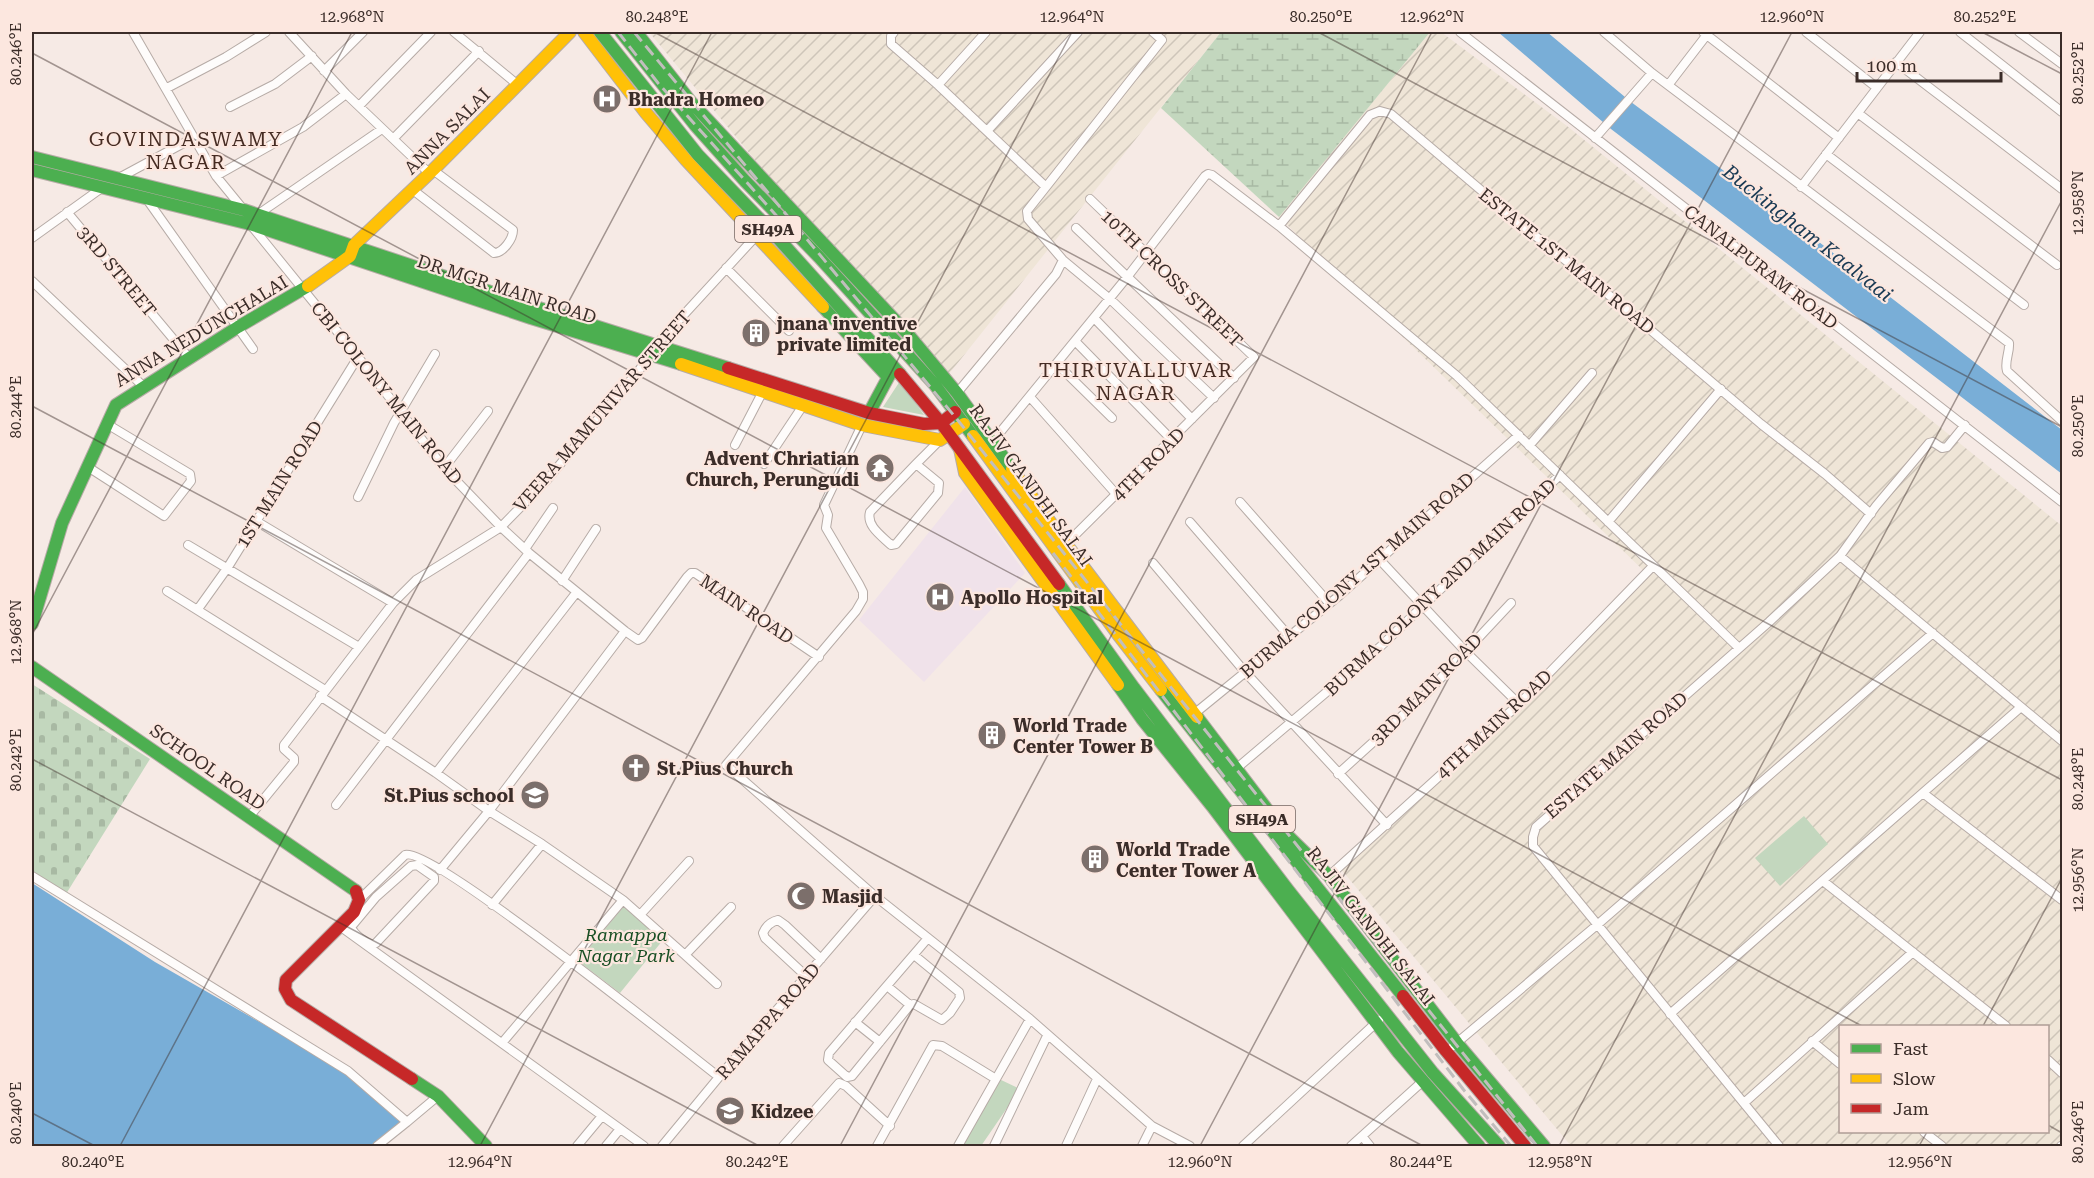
<svg xmlns="http://www.w3.org/2000/svg" width="2094" height="1178" font-family="'Roboto Serif',serif">
	<style>
		.industrial { fill: url(#industrial-furrows); fill-rule: evenodd }
		.medical { fill: #f0e2ea }
		.wetland { fill: url(#wetland-marsh) }
		.cemetery { fill: url(#cemetery-stones) }
		.green { fill: #c3d7be }
		.water { fill: #79aed7 }
		.lines { fill: none; stroke-linecap: round; stroke-linejoin: round }
		.street-casing { stroke: #b6aba6; stroke-width: 10 }
		.fast-casing { stroke: #b6aba6; stroke-width: 14 }
		.slow-casing { stroke: #b6aba6; stroke-width: 14 }
		.jam-casing { stroke: #b6aba6; stroke-width: 14 }
		.street { stroke: #fefcfb; stroke-width: 8 }
		.fast { stroke: #4caf50; stroke-width: 12 }
		.slow { stroke: #ffc107; stroke-width: 12 }
		.jam { stroke: #c62828; stroke-width: 12 }
		.rail { stroke: #c1bebd; stroke-width: 3; stroke-dasharray: 12 6; stroke-linecap: butt }
		.ticks { fill: none; stroke: #3b2d29; stroke-width: 1.5; stroke-opacity: 0.45 }
		.labels { text-anchor: middle; dominant-baseline: central; stroke-width: 4.5; stroke-linejoin: round; paint-order: stroke }
		.shield { fill: #fce7df; stroke: #756560; stroke-width: 1.5 }
		.shield-label { font-size: 16px; font-weight: bold; fill: #3b2d29 }
		.poi-label { font-size: 18px; font-weight: bold; fill: #3b2d29; stroke: #fce7df; text-anchor: start }
		.street-label { font-size: 18px; fill: #3b2d29; stroke: #fce7df }
		.park-label { font-size: 18px; font-style: italic; fill: #174e23; stroke: #fce7df }
		.neighbourhood-label { font-size: 20px; letter-spacing: 1.5px; fill: #462c23; stroke: #fce7df }
		.water-label { font-size: 20px; font-style: italic; fill: #183953; stroke: #fce7df }
		.neatline { fill: none; stroke: #3b2d29; stroke-width: 2 }
		.ticks-label { font-size: 15px; text-anchor: middle; fill: #3b2d29 }
	</style>
	<defs>
		<pattern id="industrial-furrows" width="10" height="10" patternUnits="userSpaceOnUse" patternTransform="scale(1.5)"><rect width="10" height="10" fill="#efe5d7"/><path d="M-1 1l2-2M0 10L10 0M9 11l2-2" fill="none" stroke="#cec5b9"/></pattern>
		<pattern id="wetland-marsh" width="20" height="14" patternUnits="userSpaceOnUse" patternTransform="scale(1.5)"><rect width="20" height="14" fill="#c3d7be"/><path d="M1 5h8M5 5V1M11 12h8M15 12V8" fill="none" stroke="#a8b9a3"/></pattern>
		<pattern id="cemetery-stones" width="16" height="16" patternUnits="userSpaceOnUse" patternTransform="scale(1.5)"><rect width="16" height="16" fill="#c3d7be"/><path d="M2 7V4a2 2 0 0 1 4 0v3zM10 15v-3a2 2 0 0 1 4 0v3z" fill="#a8b9a3"/></pattern>
	</defs>
	<rect width="100%" height="100%" fill="#f6eae5"/>
	<path class="industrial" d="M649 32H1221L941 384Z
		M1430 32H1441L1567 126 2062 526V1146H1571L1340 868 1646 573 1279 217ZM1840 1026H2048V1132H1840Z"/>
	<path class="medical" d="M965 487 1025 573 924 682 859 620Z"/>
	<path class="wetland" d="M1221 32H1430L1279 217 1161 108Z"/>
	<path class="cemetery" d="M32 684 150 759 66 894 32 871Z"/>
	<path class="green" d="M900 381 924 415 883 407Z
		M1804 816 1828 844 1780 886 1755 858Z
		M624 906 663 940 620 993 578 961Z
		M999 1079 1020 1089 981 1146H960Z"/>
	<path class="water" d="M1498 32H1547L1631 102 1797 225 2062 430V474L1611 129Z
		M32 883 155 962 319 1056 352 1079 400 1122 370 1146H32Z"/>
	<g class="lines">
		<g class="street-casing">
			<path id="street" d="M133 32 216 176 243 209
				M289 32 346 94 429 173
				M454 32 518 85
				M894 32 891 36V44L938 85 1046 187
				M1460 32 2062 502
				M1604 32 1652 73 2009 343C2010 352 2004 362 2007 371L2062 421
				M1703 32 1839 138
				M1806 32 1876 87
				M1960 32 2062 112
				M2019 32 2062 64
				M1896 62 2062 189
				M324 71 363 32
				M1669 84 1709 32
				M938 85 986 32
				M167 88 226 57 266 32
				M359 106 431 32
				M230 107 275 84 312 56
				M1859 114 2057 265
				M987 131 1078 32
				M394 138 479 51
				M1595 138 1652 73
				M1826 154 2024 305
				M216 176 303 127 346 94
				M117 179 193 138
				M1801 187 1920 32
				M413 190 494 253C503 253 513 239 513 230L433 170
				M146 198 253 349
				M67 212 190 359
				M257 215 382 129
				M250 224 358 357 444 468 501 527 529 553 625 631 638 640 642 638 687 577 691 573H695L819 657
				M1279 226 1370 115 1380 111 1391 114 1528 230 1620 304 1761 424 1825 474 1871 514
				M1076 228 1234 378
				M32 238 103 187
				M1063 260 1110 299 1214 398
				M726 268 789 331
				M32 281 143 386
				M1094 318 1192 419
				M1076 342 1172 440
				M1058 365 1112 418
				M957 393 1056 274 1063 260 1028 219 1027 211 1162 40 1153 32
				M1030 397 1117 495
				M862 425 824 505 828 515 826 528 859 584 863 592V599L856 611 726 765 875 896 1030 1019 1152 1126 1190 1146
				M993 441 1128 276 1205 176 1208 174 1212 175 1279 226 1457 376 1739 648
				M735 445 762 393
				M1529 446 1592 373
				M764 464 802 407
				M916 464 939 483 938 493 896 544 891 545C882 536 866 526 870 512L916 464 940 440
				M88 467 164 516 191 481 190 474 107 424
				M444 468 488 411
				M358 497 394 423 435 354
				M1240 502 1329 603
				M256 521 393 603
				M1190 522 1288 635
				M1608 522 1721 389
				M188 545 359 647
				M1063 547 1254 357 1090 199
				M525 549 553 508
				M1840 556 2062 741
				M1380 560 1466 652 1519 704
				M1153 563 1245 672 1387 825
				M562 581 596 529
				M167 591 325 690
				M198 609 228 567 358 357
				M320 696 436 773 489 811 542 844 623 900 685 955
				M1194 714 1340 595 1519 435
				M1237 768 1381 646 1560 475
				M436 773 576 593
				M1338 774 1424 696 1511 603
				M1923 793 2062 900
				M336 805 529 553
				M249 817 294 762V758L284 749V745L393 603 416 580 501 527 546 481 640 369 656 345 757 235
				M417 865 434 877V881L376 943 373 945C365 942 354 935 351 927L376 897 411 866Z
				M440 870 489 811 625 631
				M32 876 348 1071 407 1122 377 1146
				M1329 876 1519 704 1653 566
				M1823 881 2006 1026
				M360 899 405 855C429 845 683 1049 719 1077
				M492 905 542 844
				M640 915 689 861
				M341 927 644 1146
				M806 976 765 938 763 933C766 926 770 922 778 920L785 925 821 959
				M717 984 685 955 731 907
				M887 986 910 1005 852 1076 847 1077 828 1060 829 1053 928 938
				M910 1005 914 1004 942 1020 950 1013 960 998 959 992 914 955
				M1670 1014 2021 707
				M855 1022 880 1042
				M1812 1041 1840 1064
				M502 1043 623 900
				M1453 1046 1597 925 1933 633
				M2048 1060 2062 1073
				M1744 1103 1913 952
				M407 1122 438 1096
				M1924 1132 1942 1146
				M1362 1136 1370 1146
				M577 1146 602 1116
				M606 1146 620 1129
				M662 1146 719 1077 875 896
				M783 1146 839 1083 846 1086 890 1126
				M877 1146 933 1045 942 1046 996 1079
				M958 1146 1030 1019
				M994 1146 1047 1036
				M1066 1146 1097 1079
				M1142 1146 1152 1126
				M1243 1146 1379 1020
				M1351 1146 1423 1081
				M1779 1146 1533 846V837L1536 827 1769 622 1840 556 1876 506 1929 443 1933 442 1942 448 1947 447 1965 425
				M2061 1146H2062"/>
		</g>
		<g class="fast-casing">
			<path id="fast" d="M600 32 698 155 776 236 900 374
				M621 32 695 125 745 181 819 257 935 385 973 436
				M636 32 691 102 907 333 957 393 1012 469
				M32 157 244 210 560 315 728 368
				M32 170 250 224 531 318 681 364
				M823 307 888 377
				M869 413 891 372
				M1059 584 1134 688 1288 890 1433 1073 1499 1146
				M32 624 62 523 116 405 238 327 308 286
				M32 667 356 891
				M1118 685 1142 719 1212 806 1398 1052 1479 1146
				M1161 690 1403 996
				M1197 717 1285 833 1329 876 1457 1043 1544 1146
				M412 1079 438 1096 486 1146"/>
		</g>
		<g class="slow-casing">
			<path id="slow" d="M584 32 646 113 686 160 823 307
				M308 286 350 256 354 245 433 170 570 32
				M681 364 862 425 940 440 964 424
				M973 436 1120 637 1161 690
				M960 449 965 473 1118 685
				M1012 469 1066 544 1197 717"/>
		</g>
		<g class="jam-casing">
			<path id="jam" d="M728 368 869 413 924 424 941 423 955 412
				M900 374 941 423 1059 584
				M356 891 359 900 354 912 286 980 285 989 291 1000 412 1079
				M1403 996 1446 1051 1525 1146"/>
		</g>
		<use href="#street" class="street"/>
		<use href="#fast" class="fast"/>
		<use href="#slow" class="slow"/>
		<use href="#jam" class="jam"/>
		<path class="rail" d="M618 32 658 83 783 223
			M634 32 956 418 1537 1146
			M1053 553 1463 1089 1511 1146"/>
	</g>
	<path class="ticks" d="M654 32 2062 780M1318 32 2062 427M1982 32 2062 74M32 53 1862 1026M32 406 1423 1146M32 635 352 32M32 759 759 1146M1983 1026 2062 878M32 1113 95 1146M2048 1125 2062 1133M120 1146 712 32M480 1146 1072 32M840 1146 1432 32M1200 1146 1792 32M1559 1146 2062 200M1919 1146 1927 1132"/>
	<defs>
		<g id="hospital-disc" transform="scale(1.5)"><circle r="9.5" fill="#7c6f6b" stroke="#fce7df"/><path d="M-5-5h3v3.5h4V-5h3V5h-3V1.5h-4V5h-3Z" fill="#fff"/></g>
		<g id="building-disc" transform="scale(1.5)"><circle r="9.5" fill="#7c6f6b" stroke="#fce7df"/><path d="M-4-6H4V6H1V3H-1V6H-4ZM-2.5-4.3h1.7v1.8h-1.7ZM.8-4.3h1.7v1.8H.8ZM-2.5-1h1.7V.8h-1.7ZM.8-1h1.7V.8H.8Z" fill="#fff"/></g>
		<g id="temple-disc" transform="scale(1.5)"><circle r="9.5" fill="#7c6f6b" stroke="#fce7df"/><path d="M0-6L5-2H3V0L6.5 2.5H4V6H1.5V3h-3V6H-4V2.5H-6.5L-3 0V-2H-5Z" fill="#fff"/></g>
		<g id="church-disc" transform="scale(1.5)"><circle r="9.5" fill="#7c6f6b" stroke="#fce7df"/><path d="M-1.2-6h2.4v3.5h3.3v2.4h-3.3V6h-2.4V-.1h-3.3v-2.4h3.3Z" fill="#fff"/></g>
		<g id="school-disc" transform="scale(1.5)"><circle r="9.5" fill="#7c6f6b" stroke="#fce7df"/><path d="M0-5L7-2L0 1L-7-2ZM-4 1L0 2.5L4 1V4Q0 6-4 4Z" fill="#fff"/></g>
		<g id="mosque-disc" transform="scale(1.5)"><circle r="9.5" fill="#7c6f6b" stroke="#fce7df"/><path d="M3.5-4.9A6 6 0 1 0 3.5 4.9A5 5 0 1 1 3.5-4.9Z" fill="#fff"/></g>
	</defs>
	<g fill-rule="evenodd">
		<use href="#hospital-disc" x="607" y="99"/>
		<use href="#building-disc" x="756" y="333"/>
		<use href="#temple-disc" x="880" y="468"/>
		<use href="#hospital-disc" x="940" y="597"/>
		<use href="#building-disc" x="992" y="735"/>
		<use href="#church-disc" x="636" y="768"/>
		<use href="#school-disc" x="535" y="795"/>
		<use href="#building-disc" x="1095" y="859"/>
		<use href="#mosque-disc" x="801" y="896"/>
		<use href="#school-disc" x="730" y="1111"/>
	</g>
	<g class="labels">
		<g class="shield">
			<rect x="735" y="216" width="66" height="26" rx="4.5"/>
			<rect x="1229" y="806" width="66" height="26" rx="4.5"/>
		</g>
		<g class="shield-label">
			<text x="768" y="229">SH49A</text>
			<text x="1262" y="819">SH49A</text>
		</g>
		<g class="poi-label">
			<text x="628" y="99">Bhadra Homeo</text>
			<text x="777" y="323">jnana inventive<tspan x="777" dy="21">private limited</tspan></text>
			<text x="859" y="458" text-anchor="end">Advent Chriatian<tspan x="859" dy="21">Church, Perungudi</tspan></text>
			<text x="961" y="597">Apollo Hospital</text>
			<text x="1013" y="725">World Trade<tspan x="1013" dy="21">Center Tower B</tspan></text>
			<text x="657" y="768">St.Pius Church</text>
			<text x="514" y="795" text-anchor="end">St.Pius school</text>
			<text x="1116" y="849">World Trade<tspan x="1116" dy="21">Center Tower A</tspan></text>
			<text x="822" y="896">Masjid</text>
			<text x="751" y="1111">Kidzee</text>
		</g>
		<g class="street-label">
			<text transform="translate(447 131) rotate(-45)">ANNA SALAI</text>
			<text transform="translate(1567 261) rotate(39)">ESTATE 1ST MAIN ROAD</text>
			<text transform="translate(1761 267) rotate(38)">CANALPURAM ROAD</text>
			<text transform="translate(117 271) rotate(50)">3RD STREET</text>
			<text transform="translate(1172 278) rotate(44)">10TH CROSS STREET</text>
			<text transform="translate(507 289) rotate(18)">DR MGR MAIN ROAD</text>
			<text transform="translate(201 331) rotate(-31)">ANNA NEDUNCHALAI</text>
			<text transform="translate(387 393) rotate(51)">CBI COLONY MAIN ROAD</text>
			<text transform="translate(602 411) rotate(-49)">VEERA MAMUNIVAR STREET</text>
			<text transform="translate(1148 464) rotate(-45)">4TH ROAD</text>
			<text transform="translate(279 484) rotate(-58)">1ST MAIN ROAD</text>
			<text transform="translate(1031 485) rotate(54)">RAJIV GANDHI SALAI</text>
			<text transform="translate(1357 575) rotate(-41)">BURMA COLONY 1ST MAIN ROAD</text>
			<text transform="translate(1440 587) rotate(-43)">BURMA COLONY 2ND MAIN ROAD</text>
			<text transform="translate(747 609) rotate(34)">MAIN ROAD</text>
			<text transform="translate(1426 689) rotate(-45)">3RD MAIN ROAD</text>
			<text transform="translate(1494 724) rotate(-43)">4TH MAIN ROAD</text>
			<text transform="translate(1616 755) rotate(-41)">ESTATE MAIN ROAD</text>
			<text transform="translate(208 767) rotate(35)">SCHOOL ROAD</text>
			<text transform="translate(1371 926) rotate(52)">RAJIV GANDHI SALAI</text>
			<text transform="translate(768 1021) rotate(-49)">RAMAPPA ROAD</text>
		</g>
		<g class="park-label">
			<text x="626" y="934">Ramappa<tspan x="626" dy="21">Nagar Park</tspan></text>
		</g>
		<g class="neighbourhood-label">
			<text x="186" y="139">GOVINDASWAMY<tspan x="186" dy="23">NAGAR</tspan></text>
			<text x="1136" y="370">THIRUVALLUVAR<tspan x="1136" dy="23">NAGAR</tspan></text>
		</g>
		<g class="water-label">
			<text transform="translate(1808 233) rotate(38)">Buckingham Kaalvaai</text>
		</g>
	</g>
	<rect width="2094" height="1178" fill="none" stroke="#fce7df" stroke-width="66"/>
	<rect x="1839" y="1025" width="210" height="108" fill="#fce7df" stroke="#af9d96" stroke-width="1.5"/>
	<rect x="1851" y="1044" width="30" height="9" fill="#4caf50" stroke="#af9d96" stroke-width="1.5"/>
	<text x="1893" y="1055" font-size="18" fill="#3b2d29">Fast</text>
	<rect x="1851" y="1074" width="30" height="9" fill="#ffc107" stroke="#af9d96" stroke-width="1.5"/>
	<text x="1893" y="1085" font-size="18" fill="#3b2d29">Slow</text>
	<rect x="1851" y="1104" width="30" height="9" fill="#c62828" stroke="#af9d96" stroke-width="1.5"/>
	<text x="1893" y="1115" font-size="18" fill="#3b2d29">Jam</text>
	<path d="M1857 72v9h144v-9" fill="none" stroke="#3b2d29" stroke-width="3"/>
	<text x="1866" y="72" font-size="18" fill="#3b2d29" stroke="#fce7df" stroke-width="4.5" paint-order="stroke">100 m</text>
	<rect x="33" y="33" width="2028" height="1112" class="neatline"/>
	<g class="ticks-label">
		<text x="352" y="22">12.968°N</text>
		<text x="657" y="22">80.248°E</text>
		<text x="1072" y="22">12.964°N</text>
		<text x="1321" y="22">80.250°E</text>
		<text x="1432" y="22">12.962°N</text>
		<text x="1792" y="22">12.960°N</text>
		<text x="1985" y="22">80.252°E</text>
		<text transform="translate(16 54) rotate(-90)" y="5">80.246°E</text>
		<text transform="translate(2078 73) rotate(-90)" y="5">80.252°E</text>
		<text transform="translate(2078 203) rotate(-90)" y="5">12.958°N</text>
		<text transform="translate(16 407) rotate(-90)" y="5">80.244°E</text>
		<text transform="translate(2078 426) rotate(-90)" y="5">80.250°E</text>
		<text transform="translate(16 632) rotate(-90)" y="5">12.968°N</text>
		<text transform="translate(16 760) rotate(-90)" y="5">80.242°E</text>
		<text transform="translate(2078 779) rotate(-90)" y="5">80.248°E</text>
		<text transform="translate(2078 880) rotate(-90)" y="5">12.956°N</text>
		<text transform="translate(16 1113) rotate(-90)" y="5">80.240°E</text>
		<text transform="translate(2078 1132) rotate(-90)" y="5">80.246°E</text>
		<text x="93" y="1167">80.240°E</text>
		<text x="480" y="1167">12.964°N</text>
		<text x="757" y="1167">80.242°E</text>
		<text x="1200" y="1167">12.960°N</text>
		<text x="1421" y="1167">80.244°E</text>
		<text x="1560" y="1167">12.958°N</text>
		<text x="1920" y="1167">12.956°N</text>
	</g>
</svg>
